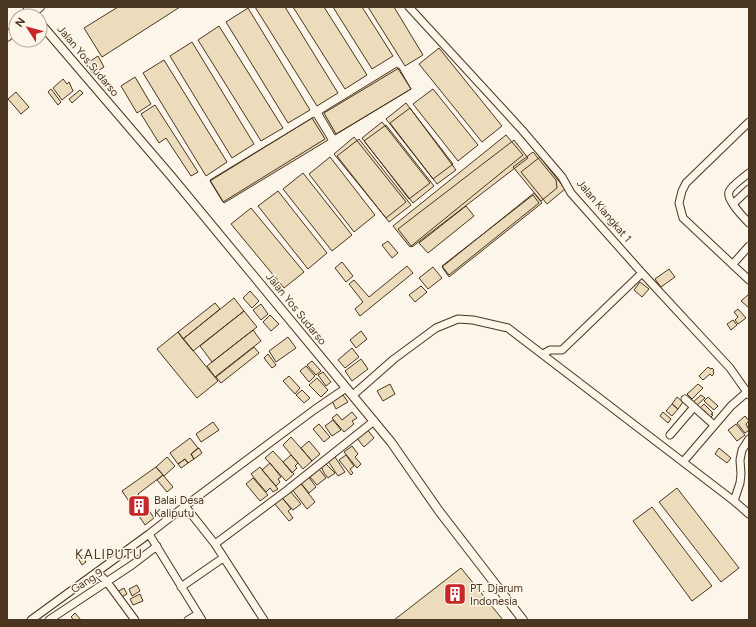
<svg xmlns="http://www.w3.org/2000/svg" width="756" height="627" font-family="Figtree,sans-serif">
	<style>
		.building { fill: #ecdcbc; stroke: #4a3520 }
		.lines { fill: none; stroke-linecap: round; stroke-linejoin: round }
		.minor-casing { stroke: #4a3520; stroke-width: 9 }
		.tertiary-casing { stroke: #4a3520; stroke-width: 10 }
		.minor { stroke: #fbf6e9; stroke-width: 7 }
		.tertiary { stroke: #fbf6e9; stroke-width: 8 }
		.labels { text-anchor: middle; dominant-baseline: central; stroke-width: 3; stroke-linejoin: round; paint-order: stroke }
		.street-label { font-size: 11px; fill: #4a3520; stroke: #fbf6e9 }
		.poi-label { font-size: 11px; fill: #4a3520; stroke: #fbf6e9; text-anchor: start }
		.quarter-label { font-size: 13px; letter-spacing: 1px; fill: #4a3520; stroke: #fbf6e9 }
	</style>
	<rect width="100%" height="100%" fill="#fbf6e9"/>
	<path class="building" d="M118 7H180L102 57 84 28Z
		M255 7H285L338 93 317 106Z
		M293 7H324L367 75 345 89Z
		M333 7H362L393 56 372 69Z
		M368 7H394L423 55 405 66Z
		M248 8 310 110 288 123 226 22Z
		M219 26 283 128 261 141 198 40Z
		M192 42 254 144 232 158 170 56Z
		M439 48 502 126 482 142 419 64Z
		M98 56 104 67 93 74 86 64Z
		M164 60 227 162 206 176 143 73Z
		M397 67 411 89 335 135 322 113Z
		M399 68 411 89 336 134 324 113Z
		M135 77 151 104 137 113 121 86Z
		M63 79 67 84 69 82 73 91 62 100 53 88Z
		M51 89 61 102 58 105 48 92Z
		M433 89 478 145 458 161 413 104Z
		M80 90 83 93 72 103 69 99Z
		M16 92 29 107 21 114 8 99Z
		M406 103 453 164 433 179 386 119Z
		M155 105 198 172 191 176 166 138 159 143 141 114Z
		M410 108 456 170 437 184 390 123Z
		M314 117 328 140 224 203 210 180Z
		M312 118 325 139 223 202 210 181Z
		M382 122 430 183 409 199 362 138Z
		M386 125 434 186 413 203 364 141Z
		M506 135 523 155 410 247 393 226Z
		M354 137 406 202 386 218 334 154Z
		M359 139 411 205 389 222 337 156Z
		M514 140 528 158 412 247 398 229Z
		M533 152 556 180 557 188 541 201 513 167Z
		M330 157 375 215 354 232 309 174Z
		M540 157 565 189 547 204 521 172Z
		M303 173 352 235 332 251 283 189Z
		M278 191 327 253 308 269 258 206Z
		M534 193 542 203 449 277 442 267Z
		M533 195 539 203 449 275 442 266Z
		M466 206 474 216 428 253 419 243Z
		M251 208 304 272 284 288 231 224Z
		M388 241 398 253 392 258 382 245Z
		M342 262 353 276 346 282 335 268Z
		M407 266 413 273 360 316 355 309 363 302 349 284 354 280 369 297Z
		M433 267 442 278 428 289 419 278Z
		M669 269 675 277 661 287 655 279Z
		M640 282 649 289 642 297 634 290Z
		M421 286 427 292 415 302 409 295Z
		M250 291 259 301 252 308 243 298Z
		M749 294V305L748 307 741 301Z
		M234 298 244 311 193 351 183 339Z
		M215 303 220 309 183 339 178 332Z
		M261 304 268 314 261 320 253 310Z
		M738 309 746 318 738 324 735 320 738 317 734 312Z
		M244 311 257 327 212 362 200 346Z
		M270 315 279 324 271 331 263 322Z
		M733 320 737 325 731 330 727 324Z
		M253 330 261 341 215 377 207 366Z
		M361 331 367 339 356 348 350 340Z
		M178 332 218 381 197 398 157 349Z
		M288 337 296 348 276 362 269 351Z
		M254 347 259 353 221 383 216 377Z
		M352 348 359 357 345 368 338 360Z
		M268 354 276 365 272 368 264 358Z
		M361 359 368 369 352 381 345 371Z
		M312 361 321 371 316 375 307 365Z
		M306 366 315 376 309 382 300 371Z
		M708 367 711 369 712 368 714 370 713 371 714 373 712 376 710 374 703 380 699 376Z
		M323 372 331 382 326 386 318 375Z
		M289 376 300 388 295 394 283 381Z
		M317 378 328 390 321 397 309 385Z
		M390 384 395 394 383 401 377 391Z
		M698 384 703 388 692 399 687 394Z
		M302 390 310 398 304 403 296 395Z
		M343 395 348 402 336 409 332 401Z
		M701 395 705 398 695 407 692 403Z
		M677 397 683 402 678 409 672 404Z
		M708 397 718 406 714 410 704 401Z
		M672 404 678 409 672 416 666 411Z
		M704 404 713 413 711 414 713 415 710 418 704 414 706 412 703 410 702 411 699 409Z
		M352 412 357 418 352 421 354 424 344 432 332 418 337 414 342 420Z
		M663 412 671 419 668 423 660 416Z
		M745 416 749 421 746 424 749 430 745 433 737 423Z
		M333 420 341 430 332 436 325 426Z
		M213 422 219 430 201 442 196 434Z
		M319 424 330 437 324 442 313 429Z
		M736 424 745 435 737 441 728 430Z
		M366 428 374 438 364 447 356 437Z
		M291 437 312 461 303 469 283 445Z
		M190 438 198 448 191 454 194 459 188 463 185 459 178 464 170 453Z
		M309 441 320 454 312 461 301 448Z
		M352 446 358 454 355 457 361 464 357 468 344 452Z
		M199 448 202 453 194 459 191 454Z
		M719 448 731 458 727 463 715 454Z
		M273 451 294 474 286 481 265 458Z
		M291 455 298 463 295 466 297 468 292 473 283 462Z
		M346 455 354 466 350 469 353 473 351 475 339 460Z
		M167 457 175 466 164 476 156 467Z
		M335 457 345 472 338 476 328 461Z
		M185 459 188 463 181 468 178 464Z
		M270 463 281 477 278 479 280 482 276 486 262 470Z
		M325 463 335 473 328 478 324 473 321 466Z
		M156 467 163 475 138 494 154 518 145 525 122 491Z
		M260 467 278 489 273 492 270 488 266 492 251 474Z
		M319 469 326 478 317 485 310 477Z
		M163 475 173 487 167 492 157 480Z
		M308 476 316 487 309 493 300 482Z
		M253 478 268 495 260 501 246 484Z
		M299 481 315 502 307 509 291 488Z
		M677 488 739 568 721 582 659 502Z
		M290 491 301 504 293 510 282 498Z
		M281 496 291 509 288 511 293 518 289 521 274 503Z
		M652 507 712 586 692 601 633 521Z
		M82 555 86 562 82 565 78 558Z
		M461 568 503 620H394Z
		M137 585 140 591 132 596 129 589Z
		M124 588 127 594 120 598 117 592Z
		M140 594 143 601 133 605 130 599Z
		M75 613 81 620H74L71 617Z"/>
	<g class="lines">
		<g class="minor-casing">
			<path id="minor" d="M27 7 31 13
				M409 7 522 130 562 177 571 193 642 273 730 368 749 395
				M749 122 686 183 682 191 679 203 683 218 749 280
				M749 173C744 177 730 187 729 192 726 199 744 218 749 223
				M733 204 749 189
				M733 264 749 246
				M543 354 550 350H562L642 273
				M353 395 394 359 436 328 458 319 473 320 508 328 734 501 749 514
				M685 399 714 425
				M670 435 694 407
				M683 462 731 406 747 392
				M734 501 740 483 741 474 740 460 742 450 749 439
				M185 506 215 544 264 620
				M149 534 202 620
				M215 544 286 491 374 421
				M97 572 107 582 135 620
				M181 587 223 558
				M31 620 149 534 185 506 314 410 346 388
				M49 620 132 565 157 546
				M188 620 198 614"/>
		</g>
		<g class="tertiary-casing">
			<path id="tertiary" d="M28 16 40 7
				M40 23 171 176 391 442 439 511 523 620
				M7 37 16 28"/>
		</g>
		<use href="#minor" class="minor"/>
		<use href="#tertiary" class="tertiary"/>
	</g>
	<defs>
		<g id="building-square" transform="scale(1.15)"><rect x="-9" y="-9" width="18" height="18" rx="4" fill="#c62828" stroke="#fbf6e9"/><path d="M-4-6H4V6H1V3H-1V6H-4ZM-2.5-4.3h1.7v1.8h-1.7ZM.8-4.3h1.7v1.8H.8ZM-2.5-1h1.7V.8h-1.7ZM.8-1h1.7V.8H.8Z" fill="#fff"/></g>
	</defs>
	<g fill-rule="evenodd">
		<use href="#building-square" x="139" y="506"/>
		<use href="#building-square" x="455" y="594"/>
	</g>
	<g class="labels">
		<g class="street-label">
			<text transform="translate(88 61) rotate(50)">Jalan Yos Sudarso</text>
			<text transform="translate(604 211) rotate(50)">Jalan Kiangkat 1</text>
			<text transform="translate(296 309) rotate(51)">Jalan Yos Sudarso</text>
			<text transform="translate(87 581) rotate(-33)">Gang 9</text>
		</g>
		<g class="poi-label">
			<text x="154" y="500">Balai Desa<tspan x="154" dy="13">Kaliputu</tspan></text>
			<text x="470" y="588">PT. Djarum<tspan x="470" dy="13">Indonesia</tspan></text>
		</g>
		<g class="quarter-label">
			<text x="109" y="554">KALIPUTU</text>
		</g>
	</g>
	<rect width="756" height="627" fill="none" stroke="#4a3520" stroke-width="16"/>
	<g transform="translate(28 28) rotate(306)"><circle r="19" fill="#fbf6e9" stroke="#b4a999"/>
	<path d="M0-3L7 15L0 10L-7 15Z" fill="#c62828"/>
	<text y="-6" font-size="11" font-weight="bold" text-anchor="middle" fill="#4a3520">N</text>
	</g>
</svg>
